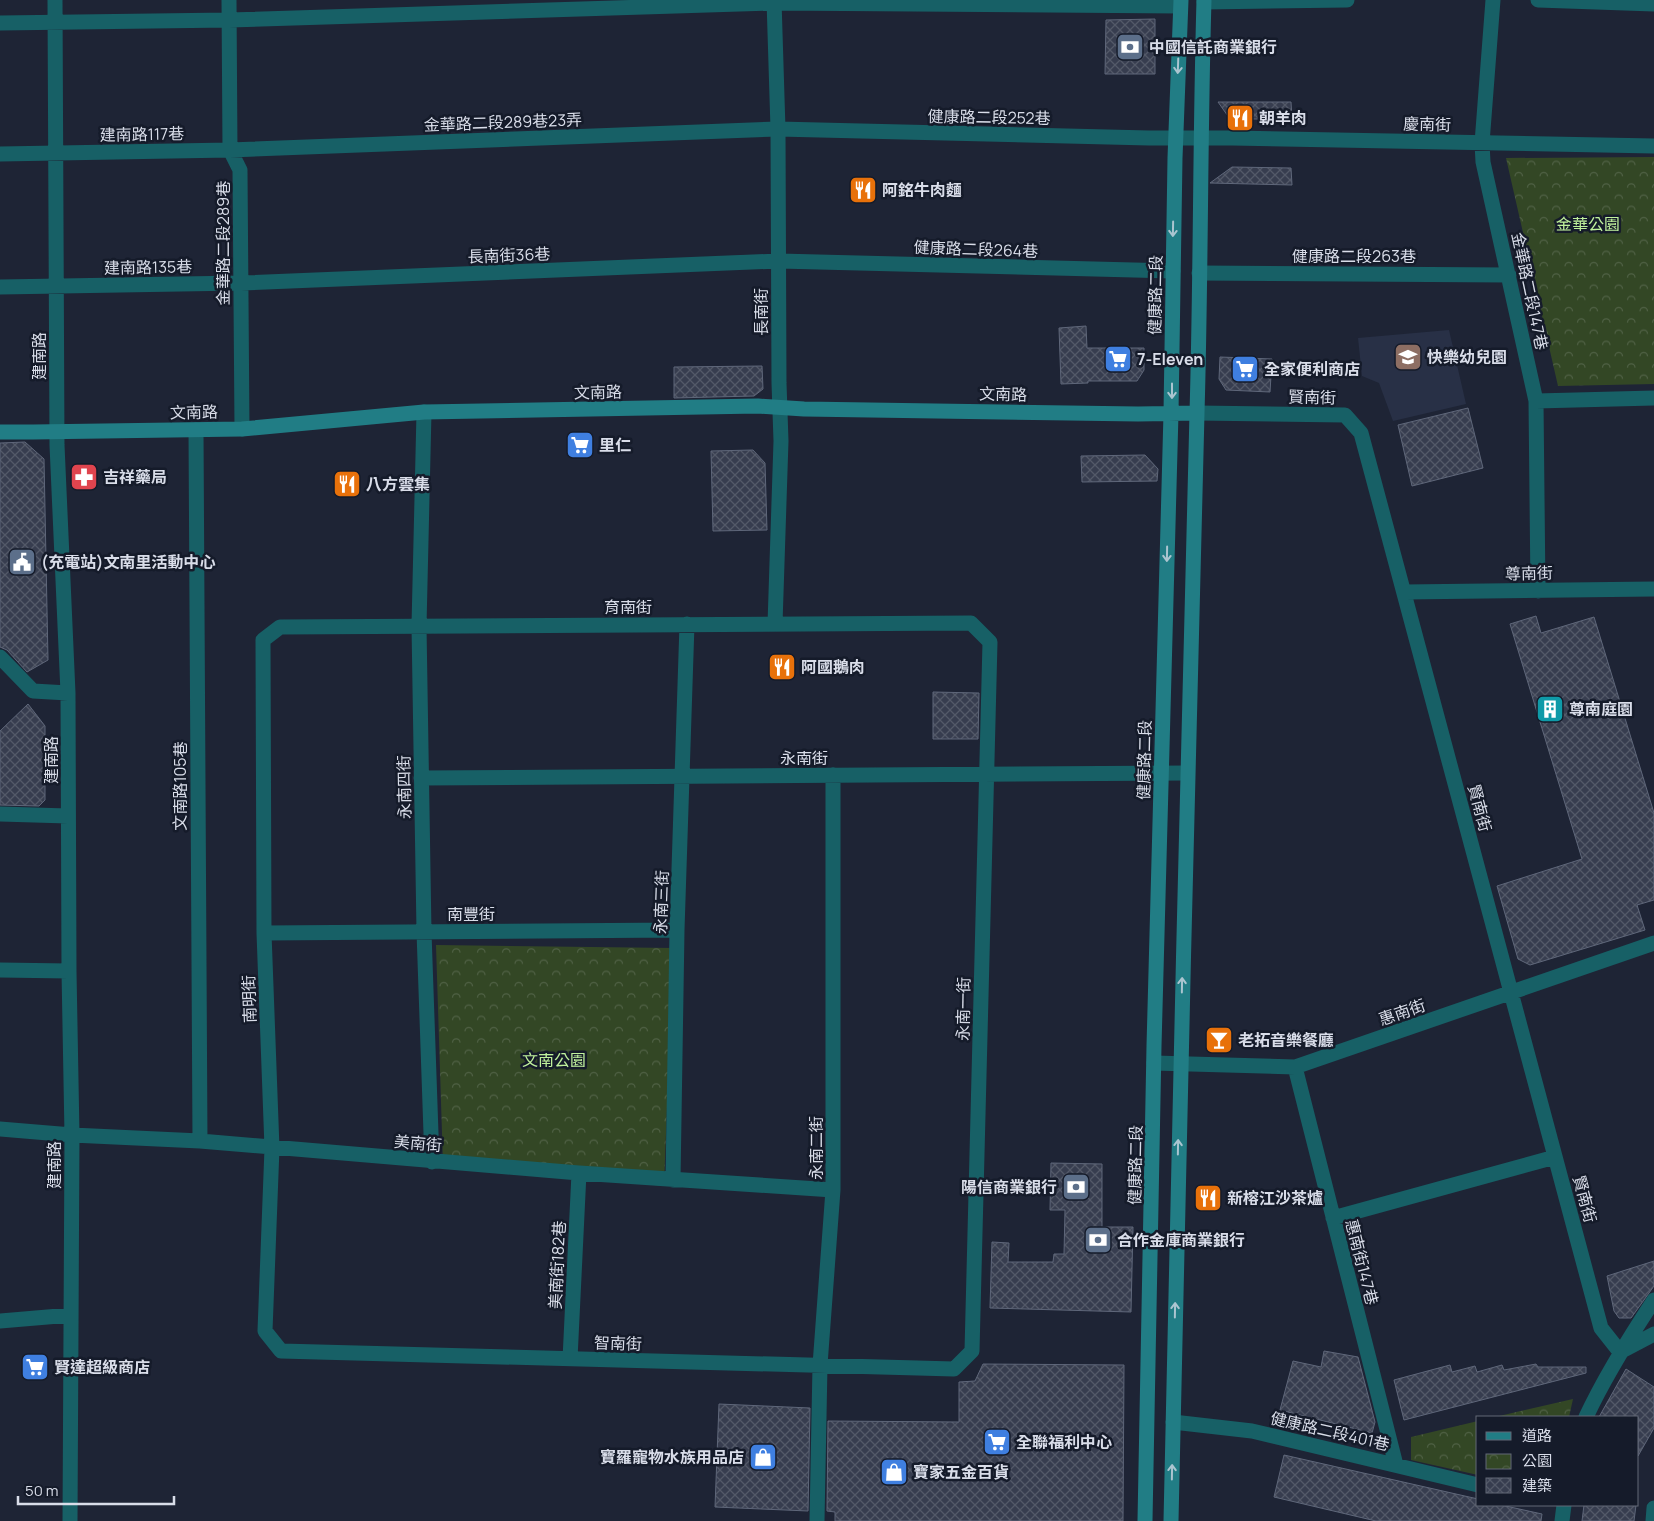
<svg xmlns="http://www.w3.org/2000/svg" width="1654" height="1521" font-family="Manrope,'Noto Sans TC',sans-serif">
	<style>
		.built { fill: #283046 }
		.park { fill: url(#park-crowns) }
		.building { fill: url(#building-cross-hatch); stroke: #5f677a }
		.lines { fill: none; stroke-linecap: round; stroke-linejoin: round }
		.street { stroke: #176066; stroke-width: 15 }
		.secondary { stroke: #217d85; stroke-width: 15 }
		.oneway { stroke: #abc5d0 }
		.labels { text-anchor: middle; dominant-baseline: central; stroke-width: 5; stroke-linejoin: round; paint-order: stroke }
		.poi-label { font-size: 16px; font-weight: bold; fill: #d9dde9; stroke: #151b2a; text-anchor: start }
		.street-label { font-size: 16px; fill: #d9dde9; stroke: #151b2a }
		.park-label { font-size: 16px; fill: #c0f19c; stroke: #151b2a }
	</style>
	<defs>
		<pattern id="park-crowns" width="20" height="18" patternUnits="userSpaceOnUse" patternTransform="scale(1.25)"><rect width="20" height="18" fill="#334725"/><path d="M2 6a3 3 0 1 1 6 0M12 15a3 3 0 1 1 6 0" fill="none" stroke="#506145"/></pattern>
		<pattern id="building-cross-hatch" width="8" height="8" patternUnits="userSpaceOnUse" patternTransform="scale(1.25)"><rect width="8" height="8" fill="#373d4f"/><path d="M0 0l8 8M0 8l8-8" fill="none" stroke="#535968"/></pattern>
	</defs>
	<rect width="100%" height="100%" fill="#1e2435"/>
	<path class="built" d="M1449 330 1466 404 1393 421 1379 383 1362 376 1358 338Z"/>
	<path class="park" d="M1654 157V384L1558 386 1506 158Z
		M436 945 673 948 664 1186 443 1164Z
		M1573 1399 1569 1417H1495Z
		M1478 1421V1475L1411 1460V1437Z"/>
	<path class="building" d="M1155 19V74H1105L1106 20Z
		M1218 102H1291L1292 119H1230Z
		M1232 167 1291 168 1292 185 1210 183Z
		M1086 326 1087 348H1144V370L1137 381H1088V383L1061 384 1059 328Z
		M1220 357 1272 359 1270 392 1226 390 1219 379Z
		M762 366 763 389 754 396 674 398V367Z
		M1468 408 1483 468 1412 486 1398 425Z
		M25 442 44 459 48 660 27 672 7 650 0 647V443Z
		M753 450 765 463 767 530 713 531 711 451Z
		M1145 455 1158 469 1157 481 1082 482 1081 456Z
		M1536 616 1541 633 1594 617 1654 813V900L1637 905 1645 930 1530 965 1518 959 1497 886 1582 859 1510 624Z
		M933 692 979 693 978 739H933Z
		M28 704 45 726V800L39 806 0 805V731Z
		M1051 1163 1102 1164V1227H1133L1131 1312 990 1308 992 1242 1009 1243 1008 1262H1053L1054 1254H1064L1065 1210H1050Z
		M1654 1261V1286L1631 1318H1619L1614 1311 1607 1276Z
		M1324 1351 1358 1357 1375 1422 1372 1433 1280 1410 1293 1361 1321 1367Z
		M983 1364 1124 1365 1123 1521H835V1512L827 1511 828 1421 959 1422V1382L975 1381Z
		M1536 1364 1538 1367H1586V1373L1404 1420 1394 1380 1450 1365 1452 1372 1475 1366 1477 1372 1502 1365 1504 1370Z
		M1626 1369 1654 1387V1428L1638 1456V1417H1599Z
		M719 1404 810 1408 808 1511 715 1507Z
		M1284 1455 1478 1499V1505H1501L1542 1514 1541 1521H1376L1274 1497Z
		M1584 1505H1636L1634 1521H1582Z"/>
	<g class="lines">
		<path class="street" d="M55 0 57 445 68 693 69 971 72 1135 70 1521
			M229 0 230 150 240 170 242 429
			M774 0 778 129 779 383 781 441 775 624
			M1493 0 1482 143 1483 162 1536 401 1538 591
			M1538 0 1654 4
			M1204 2 1347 0
			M0 23 229 20 774 3 1180 6
			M0 154 230 150 778 129 1149 138H1232L1654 146
			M1199 273 1509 275
			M0 287 241 283 779 261 1173 271
			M1536 401 1654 398
			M424 412 419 626 424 932 432 1162
			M1197 413 1345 415 1361 433 1601 1328 1620 1352
			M196 430 200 1141
			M1405 592 1654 589
			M971 623 990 642 972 1351 954 1369 281 1351 265 1331 272 1148 264 933 263 640 280 627Z
			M0 657 33 691 68 693
			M421 778 1187 773
			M0 814 68 816
			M264 933 677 930
			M0 970 69 971
			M1154 1063 1295 1067 1654 943
			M1295 1067 1396 1465
			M0 1129 72 1135 200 1141 579 1173 833 1190
			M673 1180 677 930 687 624
			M1333 1218 1555 1157
			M0 1321 71 1315
			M1622 1351 1654 1334
			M570 1359 579 1173
			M1586 1417C1605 1376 1629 1338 1654 1300
			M1173 1422 1252 1431 1478 1485
			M817 1521 820 1365 833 1190V775
			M1562 1521 1564 1505
			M1653 1521 1654 1508"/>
		<path class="secondary" d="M0 432H33L242 429 424 412 758 406 804 409 1138 414 1197 413
			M1145 1521 1154 1046 1171 413 1175 158 1181 0
			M1171 1521C1178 1152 1188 782 1197 413 1201 275 1200 138 1204 0"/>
	</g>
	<defs><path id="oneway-shaft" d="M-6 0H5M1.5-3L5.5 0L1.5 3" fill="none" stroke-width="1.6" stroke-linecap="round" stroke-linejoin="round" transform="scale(1.25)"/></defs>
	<g class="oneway">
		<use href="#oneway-shaft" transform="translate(1178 66) rotate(92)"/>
		<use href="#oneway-shaft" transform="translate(1173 229) rotate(91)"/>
		<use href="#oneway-shaft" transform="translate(1172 391) rotate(90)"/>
		<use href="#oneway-shaft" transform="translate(1167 554) rotate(91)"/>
		<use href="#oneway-shaft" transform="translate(1182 985) rotate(-89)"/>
		<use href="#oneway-shaft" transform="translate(1178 1147) rotate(-89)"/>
		<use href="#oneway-shaft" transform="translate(1175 1310) rotate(-89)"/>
		<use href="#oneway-shaft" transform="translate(1172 1472) rotate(-89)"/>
	</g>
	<defs>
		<g id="bank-square" transform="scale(1.4375)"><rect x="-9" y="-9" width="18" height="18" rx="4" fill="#5c6f8a" stroke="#151b2a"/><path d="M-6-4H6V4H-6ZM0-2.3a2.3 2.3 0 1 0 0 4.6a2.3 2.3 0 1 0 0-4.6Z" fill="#fff"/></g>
		<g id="restaurant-square" transform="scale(1.4375)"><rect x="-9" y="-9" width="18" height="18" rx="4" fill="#e8710a" stroke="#151b2a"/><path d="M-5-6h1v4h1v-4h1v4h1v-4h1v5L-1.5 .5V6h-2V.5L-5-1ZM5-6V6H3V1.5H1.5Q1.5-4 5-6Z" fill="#fff"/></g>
		<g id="school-square" transform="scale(1.4375)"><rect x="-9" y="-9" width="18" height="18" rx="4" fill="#8d6e63" stroke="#151b2a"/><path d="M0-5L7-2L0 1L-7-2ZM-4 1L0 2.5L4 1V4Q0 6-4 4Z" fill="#fff"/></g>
		<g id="supermarket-square" transform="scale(1.4375)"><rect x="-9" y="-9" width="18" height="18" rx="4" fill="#3f7fe0" stroke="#151b2a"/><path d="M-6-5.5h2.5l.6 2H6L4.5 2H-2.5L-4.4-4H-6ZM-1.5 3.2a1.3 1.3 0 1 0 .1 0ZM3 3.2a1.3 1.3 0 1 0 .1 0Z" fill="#fff"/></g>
		<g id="pharmacy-square" transform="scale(1.4375)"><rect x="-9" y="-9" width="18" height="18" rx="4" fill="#e0444e" stroke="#151b2a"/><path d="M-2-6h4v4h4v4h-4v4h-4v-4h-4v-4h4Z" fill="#fff"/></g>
		<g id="civic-square" transform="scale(1.4375)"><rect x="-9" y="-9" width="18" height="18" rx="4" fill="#5c6f8a" stroke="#151b2a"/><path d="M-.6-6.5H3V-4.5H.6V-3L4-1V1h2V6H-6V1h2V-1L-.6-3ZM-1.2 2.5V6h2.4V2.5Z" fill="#fff"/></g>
		<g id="building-square" transform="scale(1.4375)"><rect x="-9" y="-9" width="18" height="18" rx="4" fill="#0f9aa8" stroke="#151b2a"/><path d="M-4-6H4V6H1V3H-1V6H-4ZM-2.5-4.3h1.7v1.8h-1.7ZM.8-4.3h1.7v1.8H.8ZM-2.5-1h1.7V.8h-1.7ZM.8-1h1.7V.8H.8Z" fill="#fff"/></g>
		<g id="bar-square" transform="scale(1.4375)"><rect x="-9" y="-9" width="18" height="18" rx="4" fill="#e8710a" stroke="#151b2a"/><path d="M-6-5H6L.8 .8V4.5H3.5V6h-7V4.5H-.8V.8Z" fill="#fff"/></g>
		<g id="shop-square" transform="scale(1.4375)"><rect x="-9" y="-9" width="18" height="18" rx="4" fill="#3f7fe0" stroke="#151b2a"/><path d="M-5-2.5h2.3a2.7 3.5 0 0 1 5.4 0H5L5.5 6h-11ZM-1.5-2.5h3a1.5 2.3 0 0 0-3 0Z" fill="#fff"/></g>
	</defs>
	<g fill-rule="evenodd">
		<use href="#bank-square" x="1130" y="47"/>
		<use href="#restaurant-square" x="1240" y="118"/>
		<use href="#restaurant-square" x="863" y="190"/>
		<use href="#school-square" x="1408" y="357"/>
		<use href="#supermarket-square" x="1118" y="359"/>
		<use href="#supermarket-square" x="1245" y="369"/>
		<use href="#supermarket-square" x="580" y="445"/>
		<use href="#pharmacy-square" x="84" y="477"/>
		<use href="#restaurant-square" x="347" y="484"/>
		<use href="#civic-square" x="22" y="562"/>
		<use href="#restaurant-square" x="782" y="667"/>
		<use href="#building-square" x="1550" y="709"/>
		<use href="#bar-square" x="1219" y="1040"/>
		<use href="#bank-square" x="1076" y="1187"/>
		<use href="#restaurant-square" x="1208" y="1198"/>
		<use href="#bank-square" x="1098" y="1240"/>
		<use href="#supermarket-square" x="35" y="1367"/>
		<use href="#supermarket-square" x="997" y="1442"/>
		<use href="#shop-square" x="763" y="1457"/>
		<use href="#shop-square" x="894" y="1472"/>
	</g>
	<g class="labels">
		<g class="poi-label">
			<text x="1149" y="47">中國信託商業銀行</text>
			<text x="1259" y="118">朝羊肉</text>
			<text x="882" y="190">阿銘牛肉麵</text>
			<text x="1427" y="357">快樂幼兒園</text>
			<text x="1137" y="359">7-Eleven</text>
			<text x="1264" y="369">全家便利商店</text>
			<text x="599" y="445">里仁</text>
			<text x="103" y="477">吉祥藥局</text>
			<text x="366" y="484">八方雲集</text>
			<text x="41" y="562">(充電站)文南里活動中心</text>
			<text x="801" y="667">阿國鵝肉</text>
			<text x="1569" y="709">尊南庭園</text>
			<text x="1238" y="1040">老拓音樂餐廳</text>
			<text x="1057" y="1187" text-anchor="end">陽信商業銀行</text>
			<text x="1227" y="1198">新榕江沙茶爐</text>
			<text x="1117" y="1240">合作金庫商業銀行</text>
			<text x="54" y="1367">賢達超級商店</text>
			<text x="1016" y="1442">全聯福利中心</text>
			<text x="744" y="1457" text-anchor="end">寶羅寵物水族用品店</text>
			<text x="913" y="1472">寶家五金百貨</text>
		</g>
		<g class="street-label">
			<text transform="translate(989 117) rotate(1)">健康路二段252巷</text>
			<text transform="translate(503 122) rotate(-2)">金華路二段289巷23弄</text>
			<text transform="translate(1427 124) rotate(1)">慶南街</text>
			<text transform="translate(142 134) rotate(-1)">建南路117巷</text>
			<text transform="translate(223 243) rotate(-90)">金華路二段289巷</text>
			<text transform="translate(976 249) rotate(2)">健康路二段264巷</text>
			<text transform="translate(509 255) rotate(-2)">長南街36巷</text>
			<text x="1354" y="256">健康路二段263巷</text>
			<text transform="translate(148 267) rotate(-1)">建南路135巷</text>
			<text transform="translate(1530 291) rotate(78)">金華路二段147巷</text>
			<text transform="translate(1155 295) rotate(-89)">健康路二段</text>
			<text transform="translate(761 312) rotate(-90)">長南街</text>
			<text transform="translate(39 356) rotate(-90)">建南路</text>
			<text transform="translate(598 392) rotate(-1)">文南路</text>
			<text transform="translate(1003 394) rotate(1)">文南路</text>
			<text transform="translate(1312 397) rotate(1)">賢南街</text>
			<text transform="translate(194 412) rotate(-1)">文南路</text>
			<text transform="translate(1529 573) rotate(-1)">尊南街</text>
			<text x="628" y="607">育南街</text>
			<text x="804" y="758">永南街</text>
			<text transform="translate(51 760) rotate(-90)">建南路</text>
			<text transform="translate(1144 760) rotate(-89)">健康路二段</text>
			<text transform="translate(180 786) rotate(-90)">文南路105巷</text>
			<text transform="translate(404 787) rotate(-91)">永南四街</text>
			<text transform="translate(1480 808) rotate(75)">賢南街</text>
			<text transform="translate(661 902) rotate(-88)">永南三街</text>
			<text x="471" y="914">南豐街</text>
			<text transform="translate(249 999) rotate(-92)">南明街</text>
			<text transform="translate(963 1009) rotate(-89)">永南一街</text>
			<text transform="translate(1402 1012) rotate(-19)">惠南街</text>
			<text transform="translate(418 1143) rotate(5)">美南街</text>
			<text transform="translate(816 1148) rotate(-90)">永南二街</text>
			<text transform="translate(54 1165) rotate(-90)">建南路</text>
			<text transform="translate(1135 1165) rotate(-89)">健康路二段</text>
			<text transform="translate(1585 1199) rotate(75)">賢南街</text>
			<text transform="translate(1362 1262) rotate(76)">惠南街147巷</text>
			<text transform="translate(557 1265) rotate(-87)">美南街182巷</text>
			<text transform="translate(618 1343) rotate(2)">智南街</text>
			<text transform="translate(1330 1431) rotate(13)">健康路二段401巷</text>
		</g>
		<g class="park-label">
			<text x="1588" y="224">金華公園</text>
			<text x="554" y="1060">文南公園</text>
		</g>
	</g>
	<rect x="1476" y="1416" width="162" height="90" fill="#151b2a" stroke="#636976"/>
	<rect x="1486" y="1432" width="25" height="8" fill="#217d85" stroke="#636976"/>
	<text x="1522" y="1441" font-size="15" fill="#d9dde9">道路</text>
	<rect x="1486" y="1454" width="25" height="15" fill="url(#park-crowns)" stroke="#636976"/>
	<text x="1522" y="1466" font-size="15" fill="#d9dde9">公園</text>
	<rect x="1486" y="1478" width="25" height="15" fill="url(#building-cross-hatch)" stroke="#636976"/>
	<text x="1522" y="1491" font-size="15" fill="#d9dde9">建築</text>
	<path d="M18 1496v8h156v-8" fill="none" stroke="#d9dde9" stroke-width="2.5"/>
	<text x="25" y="1496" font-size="15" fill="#d9dde9" stroke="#151b2a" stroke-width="4" paint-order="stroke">50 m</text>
</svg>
